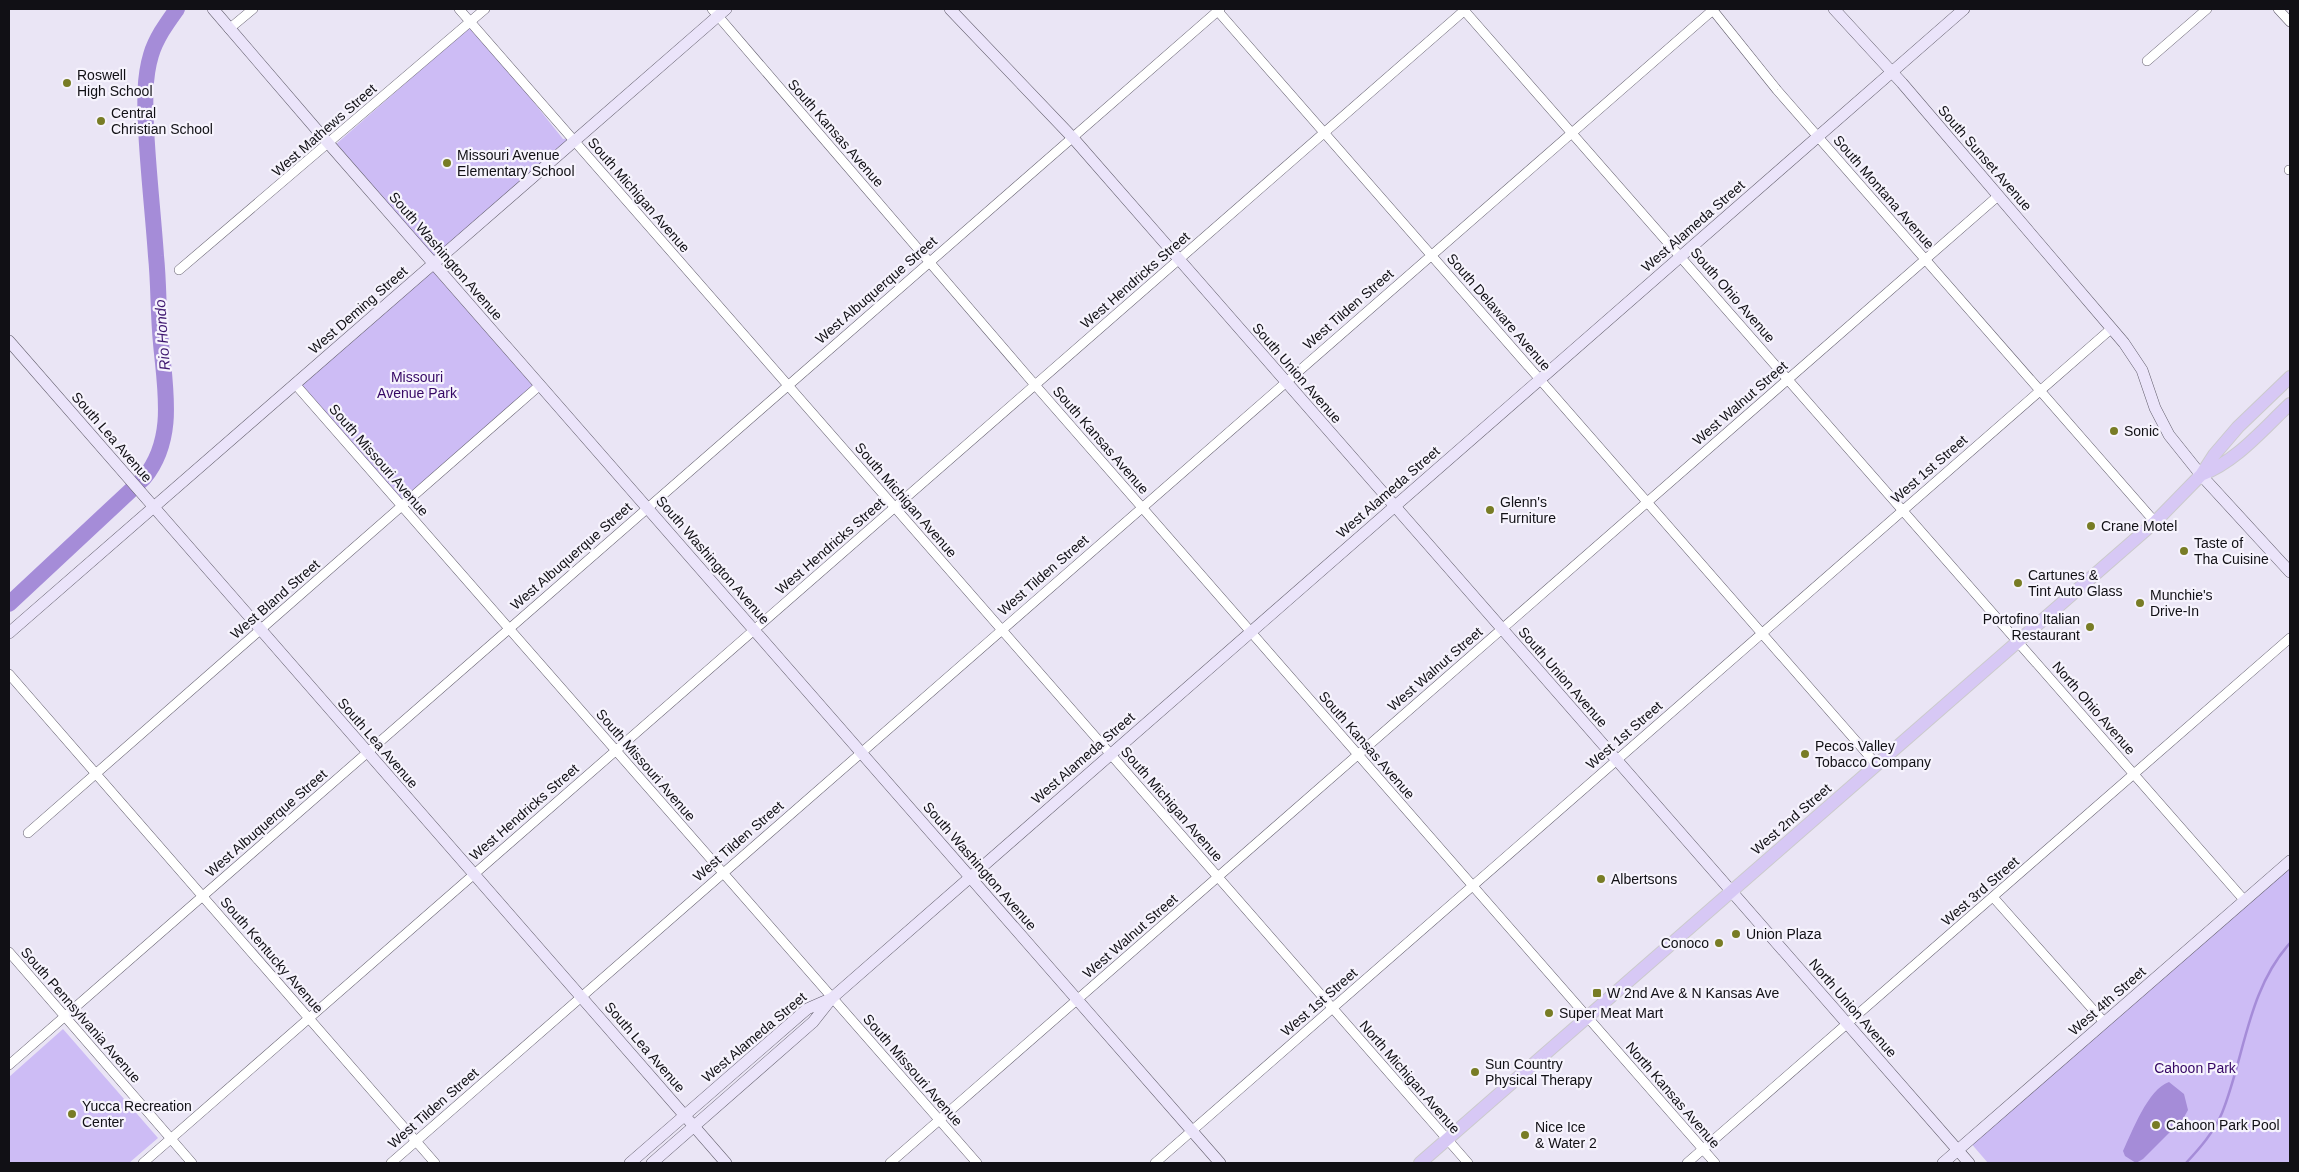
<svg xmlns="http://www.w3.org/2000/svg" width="2299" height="1172" font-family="Arial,sans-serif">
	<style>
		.green { fill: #cdbcf5 }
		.water { fill: #a58cd8 }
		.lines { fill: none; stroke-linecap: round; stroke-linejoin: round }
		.stream { stroke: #a58cd8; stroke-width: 2.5 }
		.river { stroke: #a58cd8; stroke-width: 16 }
		.street-casing { stroke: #635f6d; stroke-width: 10 }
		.secondary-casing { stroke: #635f6d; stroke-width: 12 }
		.primary-casing { stroke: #cbcacc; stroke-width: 14 }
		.street { stroke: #fff; stroke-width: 9 }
		.secondary { stroke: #ebe4fa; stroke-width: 11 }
		.primary { stroke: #d7c8f5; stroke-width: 12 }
		.poi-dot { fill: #787c25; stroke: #f6f3fd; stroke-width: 2 }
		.labels { text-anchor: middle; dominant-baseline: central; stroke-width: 4.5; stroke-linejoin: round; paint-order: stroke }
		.poi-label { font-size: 14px; fill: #111015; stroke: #f6f3fd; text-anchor: start }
		.street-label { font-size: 14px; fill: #111015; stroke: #f6f3fd }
		.park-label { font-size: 14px; fill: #350764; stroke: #f6f3fd }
		.water-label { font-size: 15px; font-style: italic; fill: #3e166f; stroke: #f6f3fd }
	</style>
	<rect width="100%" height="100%" fill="#eae5f5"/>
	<path class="green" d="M472 25 563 139 572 138 435 258 335 145Z
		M434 264 540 385 402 506 295 384Z
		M2290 861V1163H1988L1969 1141Z
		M63 1029 158 1138 129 1163H9V1077Z"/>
	<path class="water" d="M2169 1082 2184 1094 2188 1110 2183 1119 2143 1159 2136 1163 2125 1156 2123 1151C2132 1132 2148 1089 2169 1082Z"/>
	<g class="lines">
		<path class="stream" d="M2186 1163C2200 1148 2214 1132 2222 1113 2245 1056 2247 991 2290 943"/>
		<path class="river" d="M9 604 144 478C176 439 165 389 161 343 158 314 159 285 156 256 153 213 148 170 146 127 145 103 144 78 151 55 156 38 167 23 177 9"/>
		<g class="street-casing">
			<path id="street" d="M459 9 1468 1163
				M712 9 1035 385 1715 1163
				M1216 9 1877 765
				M1463 9 2245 901
				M1712 9 1777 90 2155 522
				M2278 9 2290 22
				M229 29 253 9
				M2147 61 2207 9
				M2289 170H2290
				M179 270 485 9
				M295 384 977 1163
				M9 674 435 1163
				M28 833 540 385
				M1993 897 2104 1022
				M9 952 192 1163
				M9 1065 1220 9
				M143 1163 1466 9
				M391 1163 1714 9
				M890 1163 1998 196
				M1155 1163 2112 328
				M1687 1163 2290 638"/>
		</g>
		<g class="secondary-casing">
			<path id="secondary" d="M213 9 329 144 1220 1163
				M950 9 1073 138 1969 1163
				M1834 9 1902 83 2124 343 2142 370 2155 408 2169 435 2201 475 2290 572
				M9 341 726 1163
				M9 633 726 9
				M630 1163 807 1009 832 998
				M652 1163 813 1022 832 998 1964 9
				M1943 1163 2290 861"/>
		</g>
		<g class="primary-casing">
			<path id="primary" d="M2201 475C2237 461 2263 429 2290 404
				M1420 1163 2155 522 2201 475 2214 455 2238 427 2290 377"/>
		</g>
		<use href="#street" class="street"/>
		<use href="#secondary" class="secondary"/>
		<use href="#primary" class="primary"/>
	</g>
	<g class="poi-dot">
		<circle cx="67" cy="83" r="5"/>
		<circle cx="101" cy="121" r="5"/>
		<circle cx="447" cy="163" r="5"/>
		<circle cx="2114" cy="431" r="5"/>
		<circle cx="1490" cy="510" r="5"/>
		<circle cx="2091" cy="526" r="5"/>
		<circle cx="2184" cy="551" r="5"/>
		<circle cx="2018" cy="583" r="5"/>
		<circle cx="2140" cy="603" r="5"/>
		<circle cx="2090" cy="627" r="5"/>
		<circle cx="1805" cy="754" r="5"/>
		<circle cx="1601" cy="879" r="5"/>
		<circle cx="1736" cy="934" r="5"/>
		<circle cx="1719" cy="943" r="5"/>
		<rect x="1592" y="988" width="10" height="10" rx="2.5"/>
		<circle cx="1549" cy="1013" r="5"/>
		<circle cx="1475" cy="1072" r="5"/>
		<circle cx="72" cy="1114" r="5"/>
		<circle cx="2156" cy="1125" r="5"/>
		<circle cx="1525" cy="1135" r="5"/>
	</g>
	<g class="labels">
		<g class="poi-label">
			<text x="77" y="75">Roswell<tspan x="77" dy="16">High School</tspan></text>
			<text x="111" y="113">Central<tspan x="111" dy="16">Christian School</tspan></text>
			<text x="457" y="155">Missouri Avenue<tspan x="457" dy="16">Elementary School</tspan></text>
			<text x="2124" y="431">Sonic</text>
			<text x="1500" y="502">Glenn's<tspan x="1500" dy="16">Furniture</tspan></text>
			<text x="2101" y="526">Crane Motel</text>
			<text x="2194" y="543">Taste of<tspan x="2194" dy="16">Tha Cuisine</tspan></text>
			<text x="2028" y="575">Cartunes &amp;<tspan x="2028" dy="16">Tint Auto Glass</tspan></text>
			<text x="2150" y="595">Munchie's<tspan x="2150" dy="16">Drive-In</tspan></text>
			<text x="2080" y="619" text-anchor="end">Portofino Italian<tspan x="2080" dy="16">Restaurant</tspan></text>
			<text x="1815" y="746">Pecos Valley<tspan x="1815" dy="16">Tobacco Company</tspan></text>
			<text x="1611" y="879">Albertsons</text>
			<text x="1746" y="934">Union Plaza</text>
			<text x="1709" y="943" text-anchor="end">Conoco</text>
			<text x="1607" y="993">W 2nd Ave &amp; N Kansas Ave</text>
			<text x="1559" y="1013">Super Meat Mart</text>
			<text x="1485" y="1064">Sun Country<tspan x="1485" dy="16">Physical Therapy</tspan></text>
			<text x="82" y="1106">Yucca Recreation<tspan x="82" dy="16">Center</tspan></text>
			<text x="2166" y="1125">Cahoon Park Pool</text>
			<text x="1535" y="1127">Nice Ice<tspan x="1535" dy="16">&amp; Water 2</tspan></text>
		</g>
		<g class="street-label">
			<text transform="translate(324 130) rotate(-41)">West Mathews Street</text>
			<text transform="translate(836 133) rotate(49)">South Kansas Avenue</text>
			<text transform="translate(1985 158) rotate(49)">South Sunset Avenue</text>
			<text transform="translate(1884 192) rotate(49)">South Montana Avenue</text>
			<text transform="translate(639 195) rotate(49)">South Michigan Avenue</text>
			<text transform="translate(1693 226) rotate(-41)">West Alameda Street</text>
			<text transform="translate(446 256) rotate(49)">South Washington Avenue</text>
			<text transform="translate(1135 280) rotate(-41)">West Hendricks Street</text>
			<text transform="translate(876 290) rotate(-41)">West Albuquerque Street</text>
			<text transform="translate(1733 295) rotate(49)">South Ohio Avenue</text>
			<text transform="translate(1348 309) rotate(-41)">West Tilden Street</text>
			<text transform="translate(358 310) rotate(-41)">West Deming Street</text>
			<text transform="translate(1499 312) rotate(49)">South Delaware Avenue</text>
			<text transform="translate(1297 373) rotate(49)">South Union Avenue</text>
			<text transform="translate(1740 403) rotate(-41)">West Walnut Street</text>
			<text transform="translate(112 437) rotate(49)">South Lea Avenue</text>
			<text transform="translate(1101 440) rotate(49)">South Kansas Avenue</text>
			<text transform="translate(379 460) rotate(49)">South Missouri Avenue</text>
			<text transform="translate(1929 469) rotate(-41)">West 1st Street</text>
			<text transform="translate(1388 492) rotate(-41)">West Alameda Street</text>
			<text transform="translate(906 500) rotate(49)">South Michigan Avenue</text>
			<text transform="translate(830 546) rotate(-41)">West Hendricks Street</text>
			<text transform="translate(571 556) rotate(-41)">West Albuquerque Street</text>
			<text transform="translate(713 560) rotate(49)">South Washington Avenue</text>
			<text transform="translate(1043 575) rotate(-41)">West Tilden Street</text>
			<text transform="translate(275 599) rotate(-41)">West Bland Street</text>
			<text transform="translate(1435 669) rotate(-41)">West Walnut Street</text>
			<text transform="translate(1563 677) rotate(49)">South Union Avenue</text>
			<text transform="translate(2094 708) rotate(49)">North Ohio Avenue</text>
			<text transform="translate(1624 735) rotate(-41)">West 1st Street</text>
			<text transform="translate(378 743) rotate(49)">South Lea Avenue</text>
			<text transform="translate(1367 745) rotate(49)">South Kansas Avenue</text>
			<text transform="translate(1083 758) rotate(-41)">West Alameda Street</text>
			<text transform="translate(646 765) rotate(49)">South Missouri Avenue</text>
			<text transform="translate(1172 804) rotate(49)">South Michigan Avenue</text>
			<text transform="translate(524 812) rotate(-41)">West Hendricks Street</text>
			<text transform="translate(1791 819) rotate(-41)">West 2nd Street</text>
			<text transform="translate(266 823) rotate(-41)">West Albuquerque Street</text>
			<text transform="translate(738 841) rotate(-41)">West Tilden Street</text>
			<text transform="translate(980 866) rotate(49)">South Washington Avenue</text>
			<text transform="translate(1980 891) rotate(-41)">West 3rd Street</text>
			<text transform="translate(1130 936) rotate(-41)">West Walnut Street</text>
			<text transform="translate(272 955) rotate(49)">South Kentucky Avenue</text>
			<text transform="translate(2107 1001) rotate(-41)">West 4th Street</text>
			<text transform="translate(1319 1002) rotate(-41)">West 1st Street</text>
			<text transform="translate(1853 1008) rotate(49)">North Union Avenue</text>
			<text transform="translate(81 1015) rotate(49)">South Pennsylvania Avenue</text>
			<text transform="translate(754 1037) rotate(-40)">West Alameda Street</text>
			<text transform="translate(645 1047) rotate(49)">South Lea Avenue</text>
			<text transform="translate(913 1070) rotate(49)">South Missouri Avenue</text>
			<text transform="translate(1410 1077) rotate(49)">North Michigan Avenue</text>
			<text transform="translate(1673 1095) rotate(49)">North Kansas Avenue</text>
			<text transform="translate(433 1108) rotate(-41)">West Tilden Street</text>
		</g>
		<g class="park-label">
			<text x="417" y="377">Missouri<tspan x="417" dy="16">Avenue Park</tspan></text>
			<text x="2195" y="1068">Cahoon Park</text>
		</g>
		<g class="water-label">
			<text transform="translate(162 335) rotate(-94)">Rio Hondo</text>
		</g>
	</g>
	<rect width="2299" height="1172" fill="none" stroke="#111015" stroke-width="20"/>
</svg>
